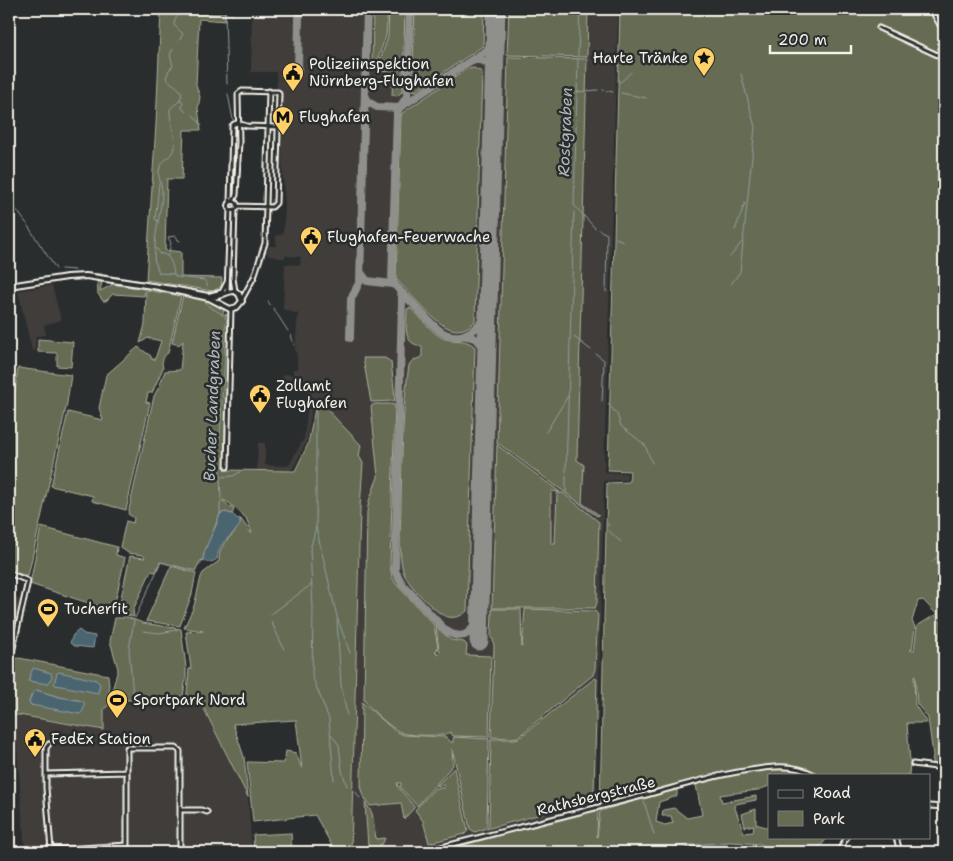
<svg xmlns="http://www.w3.org/2000/svg" width="953" height="861" font-family="'Shantell Sans',sans-serif">
	<style>
		.built { fill: #3f3d3a }
		.green { fill: #666c52; stroke: #adae9d; fill-rule: evenodd }
		.water { fill: #4b6570; stroke: #8f9da0 }
		.lines { fill: none; stroke-linecap: round; stroke-linejoin: round }
		.stream { stroke: #8f9da0; stroke-width: 1 }
		.taxiway { stroke: #8f8f8b; stroke-width: 8 }
		.runway { stroke: #8f8f8b; stroke-width: 19 }
		.minor-casing { stroke: #f4f1e8; stroke-width: 7 }
		.major-casing { stroke: #f4f1e8; stroke-width: 8 }
		.minor { stroke: #2a2d2e; stroke-width: 3 }
		.major { stroke: #2a2d2e; stroke-width: 4 }
		.rail { stroke: #f4f1e8; stroke-width: 1 }
		.labels { text-anchor: middle; dominant-baseline: central; stroke-width: 5; stroke-linejoin: round; paint-order: stroke }
		.poi-label { font-size: 15px; fill: #f4f1e8; stroke: #2a2d2e; text-anchor: start }
		.street-label { font-size: 15px; fill: #f4f1e8; stroke: #2a2d2e }
		.water-label { font-size: 16px; font-style: italic; fill: #b0b9b8; stroke: #2a2d2e }
	</style>
	<rect width="100%" height="100%" fill="#2a2d2e"/>
	<filter id="ink" filterUnits="userSpaceOnUse"><feTurbulence type="fractalNoise" baseFrequency=".02" numOctaves="2"/><feDisplacementMap in="SourceGraphic" scale="10" xChannelSelector="R" yChannelSelector="G"/><feConvolveMatrix kernelMatrix="1 2 1 2 8 2 1 2 1" color-interpolation-filters="sRGB"/></filter>
	<g filter="url(#ink)">
		<path class="built" d="M252 9H618L604 472 627 473V480L604 481 596 802 564 809 544 817 410 852H351L360 508 318 397H316L312 407 307 441 293 468 289 471 257 470 258 443H265V465L286 466 290 464 304 438 308 405V381L283 379V374L293 375V369H297V356L295 349 298 314 283 309 285 264 300 265 301 257 285 256V258H279L267 255 268 246H276V236L283 234 285 207 276 72H251Z
			M52 285 61 320 44 325 46 335 36 336 35 351H32L18 291Z
			M9 597 22 600 10 658H9Z
			M172 702 203 707 248 797 252 852H25L16 737 9 736V715H19L103 730 104 709 110 704Z"/>
		<path class="green" d="M161 9H225V21L199 19 196 85 200 97 198 108 201 130H184L182 179H167L165 250 181 252V277L222 278 221 287 213 291 146 280 156 124Z
			M373 9H388L386 36 374 69H372Z
			M389 9H405L403 82 402 92 397 96 392 95 393 72 376 71 388 37Z
			M415 9H484L483 46 416 91 412 90Z
			M509 9H588L587 57 507 55Z
			M620 9H944V622L923 600 918 601 912 621 915 627 912 649 910 650H914L917 626 935 615 944 626V766L932 764 933 755 928 718 917 704 915 676H914L915 705 927 723H907L910 762 909 775H769V786L758 790 720 795 722 802 756 796V800L736 804 735 808 744 833 753 832 754 825 745 827 742 814 756 809V824L769 828V837H828L816 852H777L760 844 730 842 680 846 659 852H437L498 836 499 835 592 811H598L597 837 600 811 677 789V796L659 802 656 822 665 825 673 823 671 816H662L663 810 674 808 687 818 702 815 695 780 600 805 607 483 629 482 630 471 608 470Z
			M508 57 587 59 577 460 584 465 582 503 599 515 597 516 499 444H497Z
			M474 68 482 72 475 321C469 328 460 332 451 329 436 325 408 291 396 279L401 116 402 113 467 69Z
			M97 281 102 282 100 291 112 285 111 284 145 289 144 296 113 294 106 301H103L98 294Z
			M146 290 181 296 168 353C163 356 161 362 163 368L152 393H148L146 402 150 403 126 510 92 501 93 496 51 486 68 412 103 420 99 408 106 375 138 347 151 356V359H155L161 341 148 338 140 343 145 324Z
			M183 295 205 299 223 309 224 311 222 315 229 314 225 470 295 471 308 444 316 403 325 407 361 445 359 456 363 463 360 508 351 852H334L331 844 315 815 253 822 247 762 284 763 286 751 296 753 302 769 296 720 233 724 244 757 248 797 203 707 186 704 189 669H191L186 632 203 631 184 628 194 606 201 577 203 573 219 561C219 538 236 539 241 519L251 533H252L246 518 229 503 223 500V501L234 510 232 514 225 512 220 514 204 554 203 560 200 561 195 571 160 562 156 572 151 571 133 610 134 617 118 612 130 556 145 558 143 555 128 553 120 547 126 521 133 523 134 518 128 514 154 396 159 387 165 371 180 370 183 341 179 345 172 343Z
			M410 308C422 317 430 333 445 339 456 342 466 338 475 347L467 611C458 620 446 619 437 611 426 602 407 584 403 571 398 552 401 522 401 502 402 456 402 411 409 365L412 361 422 357V346C401 344 407 324 407 309Z
			M38 339 73 342 71 367 57 366V353L38 352Z
			M363 358H385L391 362 395 397 394 401 371 402Z
			M18 368 71 375 67 403 28 576 9 571V411H12Z
			M375 404H390L395 405 390 564 392 577 396 584 434 625 438 647 437 650 435 651 437 652V654L441 651 439 650 436 627 451 640 464 642 467 645 466 655 491 656 489 737 453 736 450 732 445 735C433 735 419 736 406 734 394 732 371 710 364 700L367 512 369 501 378 477 371 406Z
			M497 445 560 492 552 491 551 494V543H555L557 493H563L599 522 597 603 595 608H492Z
			M41 527 117 547 116 555 125 558 113 611 30 584Z
			M171 566 196 573 192 594 180 626 146 621Z
			M492 609H521L522 647 525 609 595 611 598 615 595 669 593 675 518 737 511 738 491 737 494 646 493 639 491 638Z
			M124 616 143 623 181 629 186 667V681L185 683 183 697H157V700H110V704L104 709V730L19 715H9V674L12 660 19 658 108 675 110 698 118 669 110 641 115 618H123ZM36 690 59 697 83 701 31 705 29 702 32 694Z
			M595 678 597 679 594 789 592 798 586 802 486 829 489 825 491 739H515L519 738Z
			M362 702 395 731 404 735 446 737 452 743 454 737 489 739 487 825 484 829 475 832 470 829 452 748 453 765 417 806 399 786H401V783H397L398 787 414 806V808L404 819 401 803 370 806 364 797 361 786Z
			M454 768 468 831 465 834 429 843 423 821 415 810 435 788H444V785L436 786Z
			M365 802 372 813 376 839 385 838 383 843 373 850 368 846Z
			M291 833 292 852H254L253 835Z"/>
		<path class="water" d="M225 512 232 514 238 519 240 518V525C229 540 220 539 217 559 213 562 207 564 203 560 205 543 216 530 220 514Z
			M79 630 84 634 95 636 93 648 75 646 70 643 73 635Z
			M33 668 51 673 52 677 48 684 28 681Z
			M59 672 96 680 100 684 98 693 56 685 54 684 57 673Z
			M36 690 59 697 83 701C85 705 84 711 80 714L31 705 29 702 32 694Z"/>
		<g class="lines">
			<path class="stream" d="M196 11 201 10 209 14 216 11 225 12 227 84
				M225 14 234 15
				M179 41 183 34 174 25C175 15 180 15 186 10L185 9
				M173 49 170 55 173 66 169 70 166 78C171 85 188 89 179 101 177 104 172 106 170 109 169 122 177 137 174 148 172 156 163 160 160 167 157 175 161 182 162 190 162 210 155 228 155 248L158 250 159 254C170 252 173 266 174 275L177 277 204 280 207 283V286
				M578 55 580 9
				M578 59 574 205 595 228
				M618 83 623 80 631 72
				M603 90 613 92
				M577 92 598 90
				M621 93 646 98
				M228 94 233 120
				M180 99 183 102 182 108 186 112
				M193 115 202 125
				M10 201 27 224
				M157 204 159 183
				M157 204 155 219 158 221
				M28 226 56 269
				M599 230 607 234 606 292
				M735 230 745 203
				M616 238 623 241
				M155 248 154 259 159 273 173 274
				M168 256 171 243 168 237 176 236 178 240 180 241
				M730 257 742 242
				M61 269 75 270
				M64 275 83 273 102 274
				M104 275 143 281
				M41 278 58 276
				M81 278H88
				M89 279 98 280
				M64 280 79 278
				M103 281 144 287
				M50 282 61 280
				M147 282 165 285
				M9 284 40 278
				M731 284 740 272 755 127 741 74
				M112 285 114 284 144 289
				M170 286H175
				M147 287 151 288
				M177 287 212 292
				M147 289 180 295
				M153 289 159 290
				M184 296 204 300 207 303
				M268 301 270 305
				M207 303 208 306 222 314
				M273 308 288 331
				M291 335 294 345
				M574 337 591 350
				M596 354 604 360 602 401
				M310 385 315 391
				M212 400 215 390
				M316 401V527L337 617 350 653
				M608 404 617 414 621 426 645 445 652 463
				M546 432 568 396
				M566 472 574 212
				M566 475V493L591 512
				M221 477 233 476 240 472
				M221 499 219 451 225 356 224 332 227 320 225 318 226 316 225 315
				M220 514V505L221 501
				M607 523 609 526
				M316 527 310 550 313 608 312 676 329 719 334 780
				M609 531 621 542
				M932 562 944 550
				M270 615 312 584
				M135 618 161 562 195 571 203 560
				M337 620 341 685 347 715
				M271 621 284 649
				M143 631 159 633 177 630
				M133 696 129 649 134 620
				M331 734 339 745 342 771 347 786
				M639 782 642 792
				M355 791 360 798
				M643 798 654 835
				M473 841 498 835
				M430 852 470 842"/>
			<path class="taxiway" d="M410 9 407 96 397 112 392 280C397 290 408 298 415 306 423 314 431 324 440 331 461 345 480 329 488 309
				M472 60C484 59 490 63 494 73
				M298 72 299 17 304 9
				M366 97 368 102 377 107 399 108 487 50 495 38
				M361 273 367 281 392 284 396 286
				M399 289 402 296V301L395 571 402 584 445 630C464 644 477 630 479 610
				M466 336C479 337 484 345 486 358
				M350 338 351 299 360 281 367 9"/>
			<path class="runway" d="M479 641 496 9"/>
			<g class="minor-casing">
				<path id="minor" d="M931 9 944 32
					M879 28 944 58
					M237 123 247 126 278 127
					M233 201 236 195 239 142 238 94 242 91 278 92 279 94 276 203 272 207 237 206
					M228.5 206a4.5 4.5 0 1 1 9 0a4.5 4.5 0 1 1-9 0Z
					M230 202 232 126 234 124 237 123
					M235 209 233 278 235 291
					M227 292 230 209
					M207 296 222 292 227 282
					M242 299 254 277 265 243 269 91
					M227 467 231 309
					M9 573 28 581 11 657
					M49 744 46 748V788L51 850 127 845
					M913 764 944 768
					M46 774 127 772
					M929 806 944 807
					M181 810H201L207 812
					M9 817 11 852
					M896 837 900 852
					M127 852V748H176L180 751V852
					M422 852C497 833 571 814 646 795 688 784 731 770 775 767 790 766 802 768 815 775
					M838 852 847 837"/>
			</g>
			<g class="major-casing">
				<path id="major" d="M9 286 67 277 86 276 172 289 213 297C222 297 227 290 235 291L239 294 242 301 237 307 230 309 209 298 158 287"/>
			</g>
			<use href="#minor" class="minor"/>
			<use href="#major" class="major"/>
			<path class="rail" d="M668 852C699 843 730 844 761 852"/>
		</g>
	</g>
	<defs>
		<g id="sight-pin" transform="scale(1.125)"><path d="M0 17L-7.5 6A9.5 9.5 0 1 1 7.5 6Z" fill="#ffd166" stroke="#2a2d2e"/><path d="M0-6L1.8-2.2L6-1.7L2.9 1.2L3.7 5.4L0 3.3L-3.7 5.4L-2.9 1.2L-6-1.7L-1.8-2.2Z" fill="#111"/></g>
		<g id="civic-pin" transform="scale(1.125)"><path d="M0 17L-7.5 6A9.5 9.5 0 1 1 7.5 6Z" fill="#ffd166" stroke="#2a2d2e"/><path d="M-.6-6.5H3V-4.5H.6V-3L4-1V1h2V6H-6V1h2V-1L-.6-3ZM-1.2 2.5V6h2.4V2.5Z" fill="#111"/></g>
		<g id="metro-pin" transform="scale(1.125)"><path d="M0 17L-7.5 6A9.5 9.5 0 1 1 7.5 6Z" fill="#ffd166" stroke="#2a2d2e"/><path d="M-5.5 5V-5H-3L0 0L3-5H5.5V5H3V-.5L0 4L-3-.5V5Z" fill="#111"/></g>
		<g id="stadium-pin" transform="scale(1.125)"><path d="M0 17L-7.5 6A9.5 9.5 0 1 1 7.5 6Z" fill="#ffd166" stroke="#2a2d2e"/><path d="M0-5a6.5 5 0 1 0 0 10a6.5 5 0 1 0 0-10ZM-3.5-1.8h7v3.6h-7Z" fill="#111"/></g>
	</defs>
	<g fill-rule="evenodd">
		<use href="#sight-pin" x="704" y="58"/>
		<use href="#civic-pin" x="293" y="73"/>
		<use href="#metro-pin" x="283" y="117"/>
		<use href="#civic-pin" x="311" y="237"/>
		<use href="#civic-pin" x="260" y="395"/>
		<use href="#stadium-pin" x="48" y="609"/>
		<use href="#stadium-pin" x="117" y="700"/>
		<use href="#civic-pin" x="35" y="739"/>
	</g>
	<g class="labels">
		<g class="poi-label">
			<text x="688" y="58" text-anchor="end">Harte Tränke</text>
			<text x="309" y="64">Polizeiinspektion<tspan x="309" dy="17">Nürnberg-Flughafen</tspan></text>
			<text x="299" y="117">Flughafen</text>
			<text x="327" y="237">Flughafen-Feuerwache</text>
			<text x="276" y="386">Zollamt<tspan x="276" dy="17">Flughafen</tspan></text>
			<text x="64" y="609">Tucherfit</text>
			<text x="133" y="700">Sportpark Nord</text>
			<text x="51" y="739">FedEx Station</text>
		</g>
		<g class="street-label">
			<text transform="translate(596 796) rotate(-14)">Rathsbergstraße</text>
		</g>
		<g class="water-label">
			<text transform="translate(565 132) rotate(-88)">Rostgraben</text>
			<text transform="translate(212 406) rotate(-88)">Bucher Landgraben</text>
		</g>
	</g>
	<rect width="953" height="861" fill="none" stroke="#2a2d2e" stroke-width="30"/>
	<rect x="15" y="15" width="923" height="831" fill="none" stroke="#f4f1e8" stroke-width="2" filter="url(#ink)"/>
	<rect x="768" y="774" width="162" height="65" fill="#2a2d2e" stroke="#7b7b78"/>
	<rect x="778" y="790" width="25" height="8" fill="#2a2d2e" stroke="#7b7b78"/>
	<text x="813" y="798" font-size="15" fill="#f4f1e8">Road</text>
	<rect x="778" y="811" width="25" height="15" fill="#666c52" stroke="#7b7b78"/>
	<text x="813" y="824" font-size="15" fill="#f4f1e8">Park</text>
	<path d="M770 45v8h81v-8" fill="none" stroke="#f4f1e8" stroke-width="2.5"/>
	<text x="778" y="45" font-size="15" fill="#f4f1e8" stroke="#2a2d2e" stroke-width="4" paint-order="stroke">200 m</text>
</svg>
